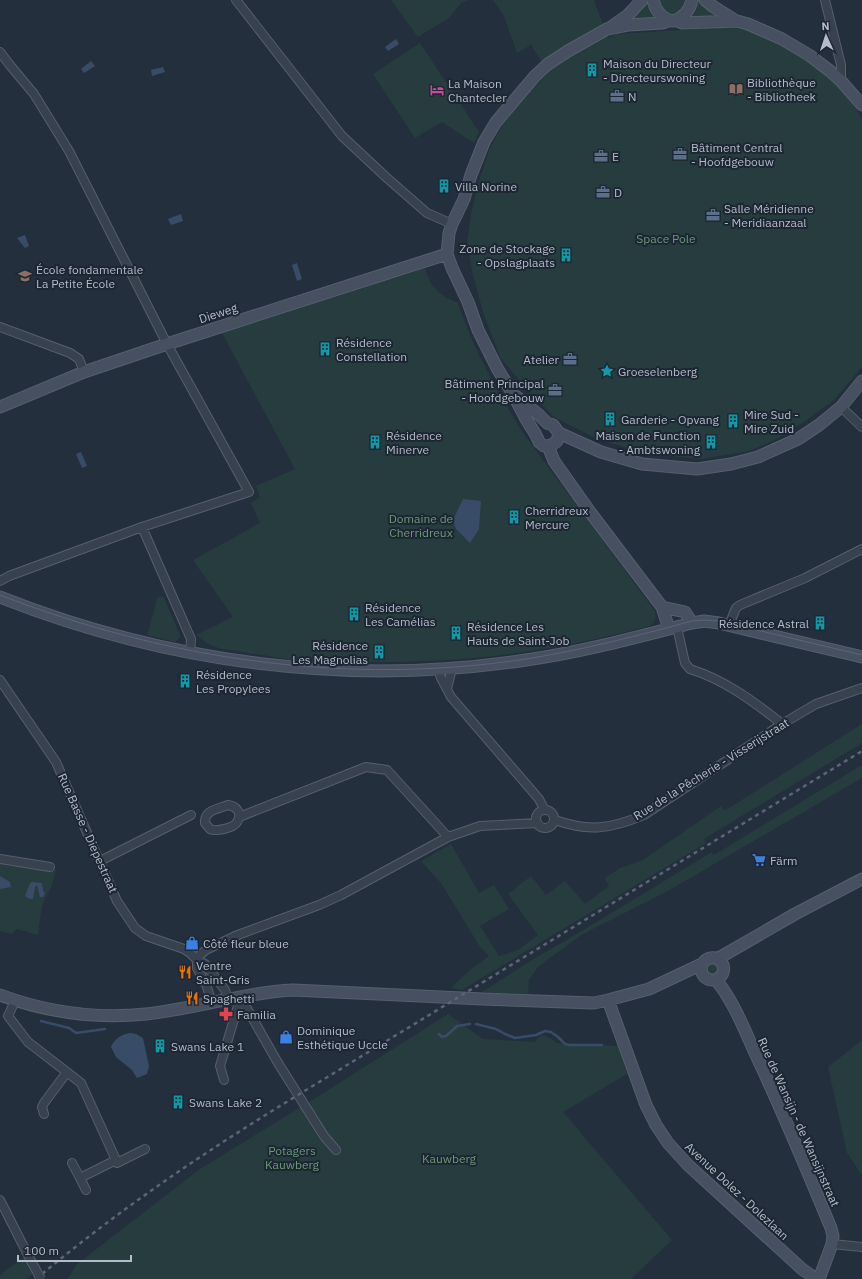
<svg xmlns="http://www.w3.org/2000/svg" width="862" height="1279" font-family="'IBM Plex Sans',sans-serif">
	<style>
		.green { fill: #263c3f }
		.water { fill: #394c67 }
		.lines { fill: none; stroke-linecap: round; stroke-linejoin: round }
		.stream { stroke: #394c67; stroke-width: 2.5 }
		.street-casing { stroke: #565f6c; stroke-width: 10 }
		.secondary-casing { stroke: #565f6c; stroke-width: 13 }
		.street { stroke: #38414e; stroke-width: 8 }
		.secondary { stroke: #465061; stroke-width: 11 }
		.tram { stroke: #5a6575; stroke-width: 1 }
		.rail { stroke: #5a6575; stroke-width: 2.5; stroke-dasharray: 4 4; stroke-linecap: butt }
		.street-bridge-casing { stroke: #565f6c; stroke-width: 10; stroke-linecap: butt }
		.street-bridge { stroke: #38414e; stroke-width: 8 }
		.labels { text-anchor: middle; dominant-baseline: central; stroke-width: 4; stroke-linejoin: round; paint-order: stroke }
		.poi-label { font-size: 12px; fill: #b4bcc9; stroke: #1d2633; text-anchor: start }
		.park-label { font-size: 12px; fill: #6b9a76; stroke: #1d2633 }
		.street-label { font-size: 12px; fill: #b4bcc9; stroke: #1d2633 }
	</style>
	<rect width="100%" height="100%" fill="#242f3e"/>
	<path class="green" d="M391 0H468L461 3 449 18 418 37Z
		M493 0H594L608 38 616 34 730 27 750 30 786 44 827 73 850 99 862 119V367L834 400 804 422 777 439 749 451 701 459 648 454 597 439 554 417 529 392 500 357 483 312 473 275 467 244 471 214 479 181 490 148 503 124 542 79 549 73 531 45 517 53 504 16Z
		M657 0H689L679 13 675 14 667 13 663 11Z
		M696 0H700L720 16 684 21Z
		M646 3 653 15 656 19 628 22Z
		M420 43 479 132 474 143 442 122 415 138 373 74Z
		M425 268C431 289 439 295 458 303 473 349 498 392 523 433L655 611C657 618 655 623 649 626 556 651 468 663 371 662 342 662 309 663 280 658 262 655 242 652 223 649 212 647 205 642 196 635L233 617 193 560 260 523 251 503 260 497 256 486 295 469 222 333Z
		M163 596 180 635 179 638 175 642 147 635 155 607 157 598Z
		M862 724V743L704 839 706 843C625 892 543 941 462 990L451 988 472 968 489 956 480 947 441 883 421 861 451 844 479 893 494 885 509 909 480 926 499 956 518 950 538 935 508 894 531 876 546 895 565 881 585 904 609 886 605 878 620 868 643 860 721 806 724 810 729 808Z
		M862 765V778L668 891 581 935 538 967 529 980 528 994 482 992 532 960 575 935 712 852 714 855Z
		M0 862 27 865 56 870 52 885 42 905 38 935 17 929 12 934 0 931Z
		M713 963 718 966V972L713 975 708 973C705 968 708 964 713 963Z
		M448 1014 483 1039 535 1042 538 1038 542 1035 550 1038 557 1043 618 1046 627 1074 563 1112 672 1240 631 1279H67L77 1264 200 1169 314 1099Z
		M862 1040V1175L847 1153 828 1067Z
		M42 1245 45 1252 35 1257 34 1254 30 1251Z
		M25 1256 34 1273 27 1279H0V1275Z"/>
	<path class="water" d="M396 39 399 44 388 51 385 47Z
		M91 61 95 66 84 73 81 69Z
		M163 67 165 72 152 76 151 70Z
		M181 214 183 221 171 225 168 219Z
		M25 235 29 246 25 248 17 238Z
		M297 263 302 279 297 281 292 265Z
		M81 452 87 466 82 468 76 454Z
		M463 499 481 501 479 529 470 543 456 529 453 520Z
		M0 876 10 882 11 887 0 889Z
		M32 882 42 883 43 891 45 893 43 897H40L37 885 35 887 33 899H30L25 896 30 883Z
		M131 1033 136 1034 143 1038 149 1066 147 1074 137 1078 132 1070 116 1057 111 1047C115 1038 122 1034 131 1033Z"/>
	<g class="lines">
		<path class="stream" d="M41 1021 69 1028 76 1033 105 1029
			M476 1024 496 1029 505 1034 515 1038 536 1035 545 1031 551 1032 558 1037 565 1044 569 1045H602
			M439 1034 442 1037 446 1036 457 1026 470 1024"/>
		<g class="street-casing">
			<path id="street" d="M236 0 342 136 387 178 427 213 452 224
				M825 0 841 65V81
				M0 52 9 64 34 94 69 151 167 344 249 492 142 527 9 576 0 581
				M0 327 70 353 79 359 84 372
				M841 407 862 427
				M142 527 191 639 190 653
				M729 625 736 608 740 605 805 578 862 549
				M677 627 685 663 690 669C725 680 753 701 782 724
				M438 669 441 678 451 697 539 799 544 809
				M0 680 56 762 117 901 135 928 146 936 184 949 190 953 197 960 205 964 225 990 228 1000
				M447 689 452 668
				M228 805C236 806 243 813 237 822 234 828 216 832 210 829L205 823C204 810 218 809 228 805Z
				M536 819a9 9 0 1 1 18 0a9 9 0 1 1-18 0Z
				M239 817 366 767 387 770 448 837
				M555 820C589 832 610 829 644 815L782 724 816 704 862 688
				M0 859 50 867
				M100 861 191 815
				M196 958 206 950 235 936 319 905 341 895 448 837 480 826 537 823 536 819
				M197 960V968L207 987 212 1003
				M239 997 245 1005 278 1063 324 1136 336 1150
				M15 1001 8 1016 28 1042 81 1083 116 1160
				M224 1080 220 1066 238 1006 239 997
				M44 1114 42 1107 44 1103 67 1072
				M72 1163 80 1178 116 1160 117 1163 145 1149
				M80 1178 86 1190
				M0 1200 30 1259
				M832 1244 862 1247"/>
		</g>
		<g class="secondary-casing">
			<path id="secondary" d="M653 0C655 10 662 19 673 21 683 18 690 10 692 0
				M705 0 714 7 736 21
				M675 20 682 23 737 21 748 24 782 39 809 55 830 71 841 81 862 105
				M611 27 628 15 642 0
				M517 397 539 415 547 423 553 425 559 433 601 452 642 464 697 469 731 464 758 457 798 439 819 425 841 407 862 381
				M0 407 84 372 167 344 447 254
				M559 433 557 441 553 444 548 446H544L539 442 536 435 526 419 513 394 497 368 478 330 468 302 452 268 447 254 449 233 452 224 464 199 471 175 484 142 496 122 535 76 548 64 568 51 607 29 628 25 663 23 670 20
				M548 446 554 461 590 512 662 607 669 629
				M0 597C167 663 348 687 526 660 583 652 637 637 692 623L704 621 719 623 862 657
				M662 607 685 612 692 623
				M717 959 795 914 862 879
				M716 980C733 1000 745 1031 756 1055 783 1112 807 1170 831 1228L833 1236 832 1244 819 1279
				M0 995C46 1012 97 1019 146 1014 158 1013 168 1011 179 1009 217 1002 255 992 293 990L483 999 594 1003 608 1000 649 989 702 964C714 947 735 969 716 980 706 981 699 975 702 964
				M608 1000 646 1105 656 1125 668 1143 688 1165 802 1269 816 1279"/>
		</g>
		<use href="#street" class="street"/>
		<use href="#secondary" class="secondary"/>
		<path class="tram" d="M0 595C167 660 348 686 526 659 582 650 637 636 692 621L704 620 719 621 862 655"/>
		<path class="rail" d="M36 1279C117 1211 203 1153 293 1098L862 751"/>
		<g class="street-bridge-casing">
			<path id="street-bridge" d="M30 1259 41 1279"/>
		</g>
		<use href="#street-bridge" class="street-bridge"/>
	</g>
	<defs>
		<g id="building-bare" transform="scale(1.08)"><path d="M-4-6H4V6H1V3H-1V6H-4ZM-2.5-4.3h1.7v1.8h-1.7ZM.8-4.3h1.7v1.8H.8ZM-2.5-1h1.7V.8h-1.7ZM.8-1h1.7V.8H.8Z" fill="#0f9aa8" stroke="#1d2633" stroke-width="2.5" paint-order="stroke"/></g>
		<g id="library-bare" transform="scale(1.08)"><path d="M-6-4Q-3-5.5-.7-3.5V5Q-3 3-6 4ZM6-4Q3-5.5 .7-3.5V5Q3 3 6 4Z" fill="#8d6e63" stroke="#1d2633" stroke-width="2.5" paint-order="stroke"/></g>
		<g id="hotel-bare" transform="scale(1.08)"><path d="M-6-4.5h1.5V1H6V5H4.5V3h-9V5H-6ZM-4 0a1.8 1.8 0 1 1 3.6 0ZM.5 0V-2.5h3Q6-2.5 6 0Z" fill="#d1479c" stroke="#1d2633" stroke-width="2.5" paint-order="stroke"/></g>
		<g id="office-bare" transform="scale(1.08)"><path d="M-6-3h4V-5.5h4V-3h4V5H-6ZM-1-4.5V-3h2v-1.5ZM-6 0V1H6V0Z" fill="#5c6f8a" stroke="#1d2633" stroke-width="2.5" paint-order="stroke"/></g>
		<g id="school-bare" transform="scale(1.08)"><path d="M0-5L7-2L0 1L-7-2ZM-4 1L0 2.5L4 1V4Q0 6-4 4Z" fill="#8d6e63" stroke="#1d2633" stroke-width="2.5" paint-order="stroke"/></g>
		<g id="sight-bare" transform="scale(1.08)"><path d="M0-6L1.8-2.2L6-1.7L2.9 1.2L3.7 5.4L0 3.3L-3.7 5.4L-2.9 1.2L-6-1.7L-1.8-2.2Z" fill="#0f9aa8" stroke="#1d2633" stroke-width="2.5" paint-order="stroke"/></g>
		<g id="supermarket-bare" transform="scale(1.08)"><path d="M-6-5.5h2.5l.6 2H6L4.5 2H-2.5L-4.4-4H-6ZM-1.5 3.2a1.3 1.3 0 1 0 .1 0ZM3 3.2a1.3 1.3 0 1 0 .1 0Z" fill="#3f7fe0" stroke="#1d2633" stroke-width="2.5" paint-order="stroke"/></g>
		<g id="shop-bare" transform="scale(1.08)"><path d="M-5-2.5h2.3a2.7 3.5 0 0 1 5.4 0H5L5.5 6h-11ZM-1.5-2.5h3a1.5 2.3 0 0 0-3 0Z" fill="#3f7fe0" stroke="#1d2633" stroke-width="2.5" paint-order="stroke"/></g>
		<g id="restaurant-bare" transform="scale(1.08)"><path d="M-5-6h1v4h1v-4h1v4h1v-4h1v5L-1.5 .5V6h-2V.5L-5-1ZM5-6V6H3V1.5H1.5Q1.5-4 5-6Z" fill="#e8710a" stroke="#1d2633" stroke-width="2.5" paint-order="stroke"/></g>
		<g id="pharmacy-bare" transform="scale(1.08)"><path d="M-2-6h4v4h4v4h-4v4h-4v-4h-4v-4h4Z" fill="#e0444e" stroke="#1d2633" stroke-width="2.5" paint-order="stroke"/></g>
	</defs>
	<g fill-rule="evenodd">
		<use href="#building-bare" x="592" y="70"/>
		<use href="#library-bare" x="736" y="89"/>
		<use href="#hotel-bare" x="437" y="90"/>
		<use href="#office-bare" x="617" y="96"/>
		<use href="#office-bare" x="680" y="154"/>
		<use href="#office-bare" x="601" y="156"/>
		<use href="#building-bare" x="444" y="186"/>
		<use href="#office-bare" x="603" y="192"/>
		<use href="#office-bare" x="713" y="215"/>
		<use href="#building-bare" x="566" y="255"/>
		<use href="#school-bare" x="25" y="276"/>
		<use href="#building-bare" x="325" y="349"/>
		<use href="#office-bare" x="570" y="359"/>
		<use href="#sight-bare" x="607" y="371"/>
		<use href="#office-bare" x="555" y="390"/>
		<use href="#building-bare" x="610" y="419"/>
		<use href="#building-bare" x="733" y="421"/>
		<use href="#building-bare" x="375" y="442"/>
		<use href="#building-bare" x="711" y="442"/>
		<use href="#building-bare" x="514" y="517"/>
		<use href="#building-bare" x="354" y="614"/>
		<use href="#building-bare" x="820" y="623"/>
		<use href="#building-bare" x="456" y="633"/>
		<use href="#building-bare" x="379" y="652"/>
		<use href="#building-bare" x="185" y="681"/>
		<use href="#supermarket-bare" x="759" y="860"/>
		<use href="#shop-bare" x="192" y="943"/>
		<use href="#restaurant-bare" x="185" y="972"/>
		<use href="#restaurant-bare" x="192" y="998"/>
		<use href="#pharmacy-bare" x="226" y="1014"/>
		<use href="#shop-bare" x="286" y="1037"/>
		<use href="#building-bare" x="160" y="1046"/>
		<use href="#building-bare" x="178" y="1102"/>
	</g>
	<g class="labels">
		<g class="poi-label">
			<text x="603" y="63">Maison du Directeur<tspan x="603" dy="14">- Directeurswoning</tspan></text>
			<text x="747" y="82">Bibliothèque<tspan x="747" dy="14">- Bibliotheek</tspan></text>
			<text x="448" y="83">La Maison<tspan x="448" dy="14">Chantecler</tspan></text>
			<text x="628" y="96">N</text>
			<text x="691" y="147">Bâtiment Central<tspan x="691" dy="14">- Hoofdgebouw</tspan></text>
			<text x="612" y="156">E</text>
			<text x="455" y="186">Villa Norine</text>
			<text x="614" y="192">D</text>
			<text x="724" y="208">Salle Méridienne<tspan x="724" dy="14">- Meridiaanzaal</tspan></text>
			<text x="555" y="248" text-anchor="end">Zone de Stockage<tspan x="555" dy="14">- Opslagplaats</tspan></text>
			<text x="36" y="269">École fondamentale<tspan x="36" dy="14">La Petite École</tspan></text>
			<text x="336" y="342">Résidence<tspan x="336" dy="14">Constellation</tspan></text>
			<text x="559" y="359" text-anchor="end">Atelier</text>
			<text x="618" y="371">Groeselenberg</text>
			<text x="544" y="383" text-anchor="end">Bâtiment Principal<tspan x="544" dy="14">- Hoofdgebouw</tspan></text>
			<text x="744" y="414">Mire Sud -<tspan x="744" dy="14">Mire Zuid</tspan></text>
			<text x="621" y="419">Garderie - Opvang</text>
			<text x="386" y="435">Résidence<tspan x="386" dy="14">Minerve</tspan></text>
			<text x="700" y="435" text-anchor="end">Maison de Function<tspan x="700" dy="14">- Ambtswoning</tspan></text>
			<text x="525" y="510">Cherridreux<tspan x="525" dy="14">Mercure</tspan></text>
			<text x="365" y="607">Résidence<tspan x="365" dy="14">Les Camélias</tspan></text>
			<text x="809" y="623" text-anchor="end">Résidence Astral</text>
			<text x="467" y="626">Résidence Les<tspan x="467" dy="14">Hauts de Saint-Job</tspan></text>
			<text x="368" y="645" text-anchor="end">Résidence<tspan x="368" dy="14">Les Magnolias</tspan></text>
			<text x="196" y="674">Résidence<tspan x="196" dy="14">Les Propylees</tspan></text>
			<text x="770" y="860">Färm</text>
			<text x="203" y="943">Côté fleur bleue</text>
			<text x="196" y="965">Ventre<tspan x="196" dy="14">Saint-Gris</tspan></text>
			<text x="203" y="998">Spaghetti</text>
			<text x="237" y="1014">Familia</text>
			<text x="297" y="1030">Dominique<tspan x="297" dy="14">Esthétique Uccle</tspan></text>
			<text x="171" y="1046">Swans Lake 1</text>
			<text x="189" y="1102">Swans Lake 2</text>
		</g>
		<g class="park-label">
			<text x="666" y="238">Space Pole</text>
			<text x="421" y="518">Domaine de<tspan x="421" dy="14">Cherridreux</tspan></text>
			<text x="292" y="1150">Potagers<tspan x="292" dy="14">Kauwberg</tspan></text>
			<text x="449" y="1158">Kauwberg</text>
		</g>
		<g class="street-label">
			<text transform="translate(218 313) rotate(-18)">Dieweg</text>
			<text transform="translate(711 769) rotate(-32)">Rue de la Pêcherie - Visserijstraat</text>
			<text transform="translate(88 833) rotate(66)">Rue Basse - Diepestraat</text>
			<text transform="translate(799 1122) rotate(66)">Rue de Wansijn - de Wansijnstraat</text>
			<text transform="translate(737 1191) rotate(43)">Avenue Dolez - Dolezlaan</text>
		</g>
	</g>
	<g transform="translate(826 36) rotate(357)" stroke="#1d2633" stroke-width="3" paint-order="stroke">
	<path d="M0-3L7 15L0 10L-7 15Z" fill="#b4bcc9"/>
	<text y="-6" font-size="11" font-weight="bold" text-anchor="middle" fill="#b4bcc9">N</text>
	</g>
	<path d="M18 1255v6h113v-6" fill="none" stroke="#b4bcc9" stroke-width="2"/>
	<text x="24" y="1255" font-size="12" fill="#b4bcc9" stroke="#1d2633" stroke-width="3" paint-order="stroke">100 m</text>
</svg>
